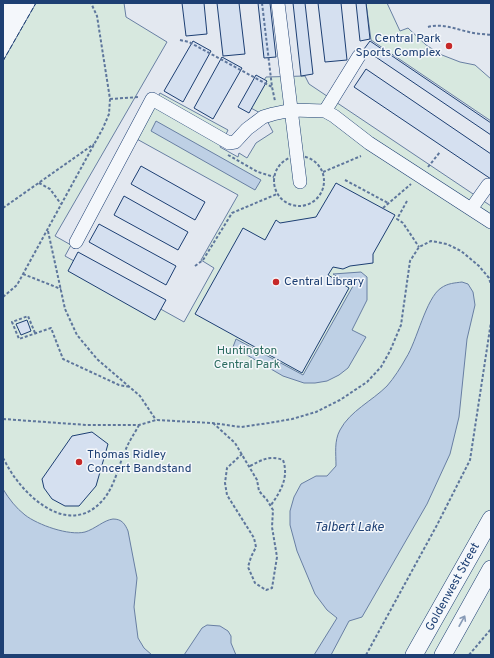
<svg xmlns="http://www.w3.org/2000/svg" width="494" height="658" font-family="Overpass,sans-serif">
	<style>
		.green { fill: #d7e8df; stroke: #687fa3 }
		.parking { fill: #e3e8f0; stroke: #687fa3 }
		.water { fill: #bed0e5; stroke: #687fa3 }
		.building { fill: #d5e0f0; stroke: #1d3f73 }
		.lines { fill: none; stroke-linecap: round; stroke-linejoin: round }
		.minor-casing { stroke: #1d3f73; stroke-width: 14 }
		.major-casing { stroke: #1d3f73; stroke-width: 18 }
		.path { stroke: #5e769c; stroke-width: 2; stroke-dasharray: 3 2; stroke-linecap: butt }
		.minor { stroke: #f4f7fb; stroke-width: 13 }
		.major { stroke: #f4f7fb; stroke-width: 17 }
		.fence { stroke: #1d3f73; stroke-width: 1; stroke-dasharray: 5 2; stroke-linecap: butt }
		.oneway { stroke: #889bb7 }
		.poi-dot { fill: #c62828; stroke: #f4f7fb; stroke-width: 1.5 }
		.labels { text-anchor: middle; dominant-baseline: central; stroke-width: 3; stroke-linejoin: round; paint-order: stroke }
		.poi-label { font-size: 12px; fill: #1d3f73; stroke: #f4f7fb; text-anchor: start }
		.park-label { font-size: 12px; fill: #2c6c60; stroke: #f4f7fb }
		.street-label { font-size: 12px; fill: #1d3f73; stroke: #f4f7fb }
		.water-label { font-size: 13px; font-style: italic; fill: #1d3f73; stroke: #f4f7fb }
	</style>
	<rect width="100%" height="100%" fill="#f4f7fb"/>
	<path class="green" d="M36 3H491V655H3V61Z"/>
	<path class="parking" d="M124 3H366L371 40 491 121V206L309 84 305 76 266 77 249 107 264 115 273 132 256 143 247 158 239 153 238 157 220 147 228 130 160 93 135 138 238 195 201 260 214 268 184 322 65 256 71 245 55 236 167 42 126 17Z
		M387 3H491V79L475 65 460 62 442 55 426 45 408 28 400 31Z"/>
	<path class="water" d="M156 121 261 180 255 190 151 131Z
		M361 272 367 277V300L352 330 366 337 348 368 339 375 327 381 315 383H304L283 376 233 347 236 339 303 375 353 286 333 274Z
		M462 282 468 284 473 292 475 305 467 339 459 417 450 454 427 504 362 617 349 621 331 655H314L337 618 327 610 315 594 297 551 290 525V511L294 497 301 484 316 476H327L336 466C336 453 334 441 340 430 350 411 372 401 387 386 394 378 401 367 406 358 417 341 426 298 441 288 448 283 455 283 462 282Z
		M3 489C9 499 16 508 25 515 38 525 69 536 85 532 95 529 104 520 113 519 122 519 125 524 128 531L137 578 134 607 138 638 144 648 152 655H3Z
		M207 625 220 626 228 631 231 636V643L236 655H184L202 628Z"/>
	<path class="building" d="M182 3H204L207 34 186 36Z
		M217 3H239L245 54 223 56Z
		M258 3H270L276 57 264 58Z
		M293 3H305L313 74 301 76Z
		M318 3H341L347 60 325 62Z
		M356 3H366L370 39 360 41Z
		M193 41 211 51 183 102 164 91Z
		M370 41 491 123V135L364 49Z
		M222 57 242 68 213 119 194 108Z
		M366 69 491 154V179L354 87Z
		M256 75 267 81 249 113 238 107Z
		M141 166 205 202 195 220 131 184Z
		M336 183 395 215 373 254V263L350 266 343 269 333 267 328 275 349 288 302 373 195 314 243 228 265 240 276 220 280 223 316 217Z
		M124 196 188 232 178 250 114 215Z
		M99 224 176 266 166 285 89 242Z
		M78 252 166 300 155 320 68 271Z
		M27 320 31 331 21 335 16 324Z
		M92 432 108 444 96 486 79 506H65L52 499 44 488 42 479 72 436Z"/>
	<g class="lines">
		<g class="minor-casing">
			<path id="minor" d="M278 3 300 182
				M325 111 359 56
				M471 209 488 185
				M76 242 152 99 229 143 235 142 247 129 263 117 273 114 292 110 325 111 334 116 369 143 491 222"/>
		</g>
		<g class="major-casing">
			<path id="major" d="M414 655 491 519
				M443 655 491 569"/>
		</g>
		<path class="path" d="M262 3 272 87 275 101
			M428 27C442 23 455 29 469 32 476 34 484 34 491 35
			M180 40 189 42 272 87
			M110 99 139 97
			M228 155 258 172 274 177
			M274 181a25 25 0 1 1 50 0a25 25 0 1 1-50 0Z
			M428 167 440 152
			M323 172 361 156
			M345 180 388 203
			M39 183 50 189 61 204
			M407 201 397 219 403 223 419 247
			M3 208 94 144
			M383 208 411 184
			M48 231 65 309 77 335 97 359 140 396 156 420
			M195 266 203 260 232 213 277 194
			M23 274 61 289
			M3 297 17 285 103 128 109 114 110 99 97 16 91 3
			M35 333 28 316 12 322 19 339 51 328 63 359 119 385 130 387
			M3 419 87 425H139L156 420 212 423 241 427 269 423 292 419 316 412 340 400 367 382 381 367 390 351 401 325 410 261 419 247 431 241 447 244 461 251 479 266 489 278 491 285
			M213 423 235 443 257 480 259 491 267 500 273 510 272 527 277 557 272 588 266 590 255 583 248 567 251 557 256 547 254 538 227 495 225 483 227 468 242 454
			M3 458C7 465 11 473 16 479 36 506 73 533 102 501 115 487 118 466 126 449 129 441 135 433 139 425
			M250 466C262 460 269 455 283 460 289 477 281 491 271 505
			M366 655 437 525 470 460 491 322
			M469 655 491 629"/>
		<use href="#minor" class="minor"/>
		<use href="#major" class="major"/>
		<path class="fence" d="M3 61 36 3"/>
	</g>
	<defs><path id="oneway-shaft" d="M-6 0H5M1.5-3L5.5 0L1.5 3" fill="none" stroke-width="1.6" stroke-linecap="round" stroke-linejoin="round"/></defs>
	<use class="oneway" href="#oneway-shaft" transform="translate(462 621) rotate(-61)"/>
	<g class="poi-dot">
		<circle cx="449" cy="46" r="4"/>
		<circle cx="276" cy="282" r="4"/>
		<circle cx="79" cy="462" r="4"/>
	</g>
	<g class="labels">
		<g class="poi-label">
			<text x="441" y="39" text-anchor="end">Central Park<tspan x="441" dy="14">Sports Complex</tspan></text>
			<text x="284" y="282">Central Library</text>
			<text x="87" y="455">Thomas Ridley<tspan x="87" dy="14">Concert Bandstand</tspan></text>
		</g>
		<g class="park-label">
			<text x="247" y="351">Huntington<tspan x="247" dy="14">Central Park</tspan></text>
		</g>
		<g class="street-label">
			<text transform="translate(453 587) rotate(-61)">Goldenwest Street</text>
		</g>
		<g class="water-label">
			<text x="349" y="528">Talbert Lake</text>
		</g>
	</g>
	<rect width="494" height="658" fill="none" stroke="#1d3f73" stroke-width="8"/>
</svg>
